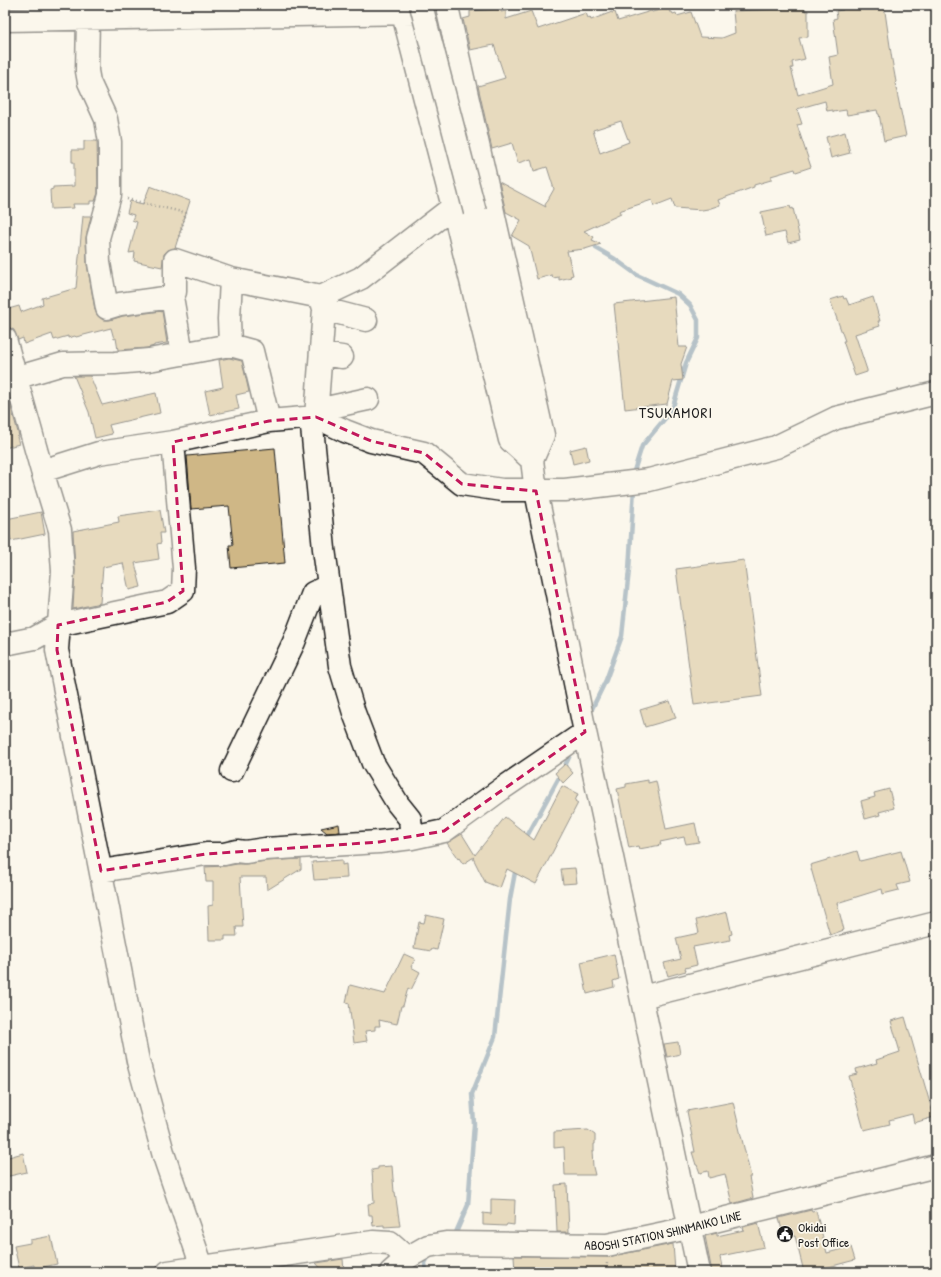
<svg xmlns="http://www.w3.org/2000/svg" width="941" height="1277" font-family="'Patrick Hand',sans-serif">
	<style>
		.built { fill: #eee4cd }
		.lines { fill: none; stroke-linecap: round; stroke-linejoin: round }
		.stream { stroke: #63829b; stroke-width: 4.5 }
		.building { fill: #cfb786; stroke: #1c1c1c; fill-rule: evenodd }
		.minor-casing { stroke: #1c1c1c; stroke-width: 25 }
		.major-casing { stroke: #1c1c1c; stroke-width: 25 }
		.path { stroke: #1c1c1c; stroke-width: 2.5; stroke-dasharray: 1 3; stroke-linecap: butt }
		.minor { stroke: #fbf7ec; stroke-width: 22 }
		.major { stroke: #fbf7ec; stroke-width: 22 }
		.minor-bridge-casing { stroke: #1c1c1c; stroke-width: 25; stroke-linecap: butt }
		.minor-bridge { stroke: #fbf7ec; stroke-width: 22 }
		.marked { fill: none; stroke: #c2185b; stroke-width: 3; stroke-dasharray: 8 5; stroke-linejoin: round }
		.labels { text-anchor: middle; dominant-baseline: central; stroke-width: 3.5; stroke-linejoin: round; paint-order: stroke }
		.poi-label { font-size: 13px; fill: #1c1c1c; stroke: #fbf7ec; text-anchor: start }
		.street-label { font-size: 13px; fill: #1c1c1c; stroke: #fbf7ec }
		.quarter-label { font-size: 15px; letter-spacing: 1px; fill: #1c1c1c; stroke: #fbf7ec }
	</style>
	<rect width="100%" height="100%" fill="#fbf7ec"/>
	<filter id="ink" filterUnits="userSpaceOnUse"><feTurbulence type="fractalNoise" baseFrequency=".025" numOctaves="2"/><feDisplacementMap in="SourceGraphic" scale="8" xChannelSelector="R" yChannelSelector="G"/><feConvolveMatrix kernelMatrix="1 2 1 2 8 2 1 2 1" color-interpolation-filters="sRGB"/></filter>
	<g filter="url(#ink)">
		<path class="built" d="M5 5H476L383 10 5 13Z"/>
		<g class="lines">
			<path class="stream" d="M596 248 615 259 637 275 678 294 690 305 698 320V338L686 363 672 410 642 446 634 471V476
				M589 715 606 680 622 636 629 570 634 488
				M525 840 562 772 572 751
				M454 1237 468 1205 474 1124 472 1094 495 1037 510 899 516 867
				M426 1272 425 1263 429 1256 432 1255"/>
		</g>
		<path class="building" d="M856 5H884L892 60 896 82 895 83 906 136 884 141 879 114H878L877 110 847 115 846 110 833 112V110L827 111 825 101 797 109 802 124 797 125 811 167 796 172 795 169 771 176V180L754 185V187L718 200 720 205 708 209 702 210 675 208 672 199 654 206 652 200 619 211 621 214 584 231 594 237 592 240 601 244 585 249 567 251 573 275 570 276 571 277 559 280V277L553 278 552 275 537 279 529 246 512 236 521 220 506 212 499 182 546 207 545 205 554 189 547 167 534 171 531 159 518 163 512 143 492 149 478 86 505 78 494 45 470 50 463 19 470 17V11L501 9V12L506 11V19L531 11 538 29 586 13 588 18 590 17 591 20 612 12V13L615 12 618 21 651 11 652 12 664 9H669L670 12H672L673 14 676 13 677 16 691 12 700 37 722 38 735 33 733 11 783 9V7H805V11H808V37L799 38 805 59 792 62 793 68H791L798 95 833 84 829 57 838 55 833 19 837 18 836 11 843 10V8ZM621 121 629 142 600 153 593 130Z
			M845 132 850 153 831 158 826 137Z
			M84 141H97L98 193 95 201H90V204H73L74 208 51 209 50 190 53 189V187L74 186V162H72V150H84Z
			M150 186 190 201 175 248 168 250 164 254 162 267 134 261 135 252 129 253 137 222 132 220 134 215 127 213 130 201 143 204Z
			M790 206 791 209 793 208 800 240 788 243 785 232 766 236 761 212Z
			M83 216H91L86 238 87 264 95 310 98 316 103 320H110L123 316 162 311 167 343 154 345V346L147 348 118 350 116 338 114 339 111 328 76 337 75 336 68 338V336L54 340 52 334 24 344 23 338 18 340 14 330 8 327 5 318V310L19 306 21 312 43 304 42 298 76 288Z
			M843 296 844 299 846 298 849 305 873 297 880 321H878L880 326 855 334 867 370V372L855 376 843 341H845L830 300Z
			M674 297 679 347H687L681 364 683 380 673 381 667 404 625 409 614 304Z
			M229 358 242 361 249 392 236 395 239 409 210 415 205 391 223 387 219 360Z
			M74 376H90L102 405 156 393 160 413 109 425 112 434 95 438 89 412Z
			M5 393H7L19 436 17 437 19 444 5 448Z
			M586 446 589 460 573 464 570 450Z
			M275 448 285 563 231 568 229 545H233L229 506 191 509 187 456Z
			M160 510 164 533H160L161 543 157 544 159 559 135 563 141 587 129 590 123 563 103 567 100 603 73 609 75 570 73 531 119 522 118 516Z
			M41 512 45 534 11 541 6 519Z
			M744 560 762 696 694 705 676 569Z
			M670 701 676 718 645 727 640 710Z
			M565 764 573 773 563 783 555 773Z
			M648 780V783L656 781 666 829 695 823 699 842 686 844 684 837 660 842 661 845 639 849 638 846 629 848 617 789 626 787V784Z
			M562 786 578 794 575 801 578 803 536 884 507 869 500 888 485 882 473 858 474 857 463 864 459 858 458 859 447 843 462 834 475 855 505 817 534 840Z
			M889 789 894 808 879 812 880 815 865 819 861 801 875 797 874 793Z
			M339 824 340 832 327 833 321 828Z
			M857 851 860 861 901 851 910 882 897 885 899 890 883 894 882 889 837 903 844 930 830 935 810 865Z
			M301 859V869L267 890 266 877H240L243 927H236L237 936H225V940H209L208 906 213 905V882H206L205 867 224 866 238 864H247L266 861Z
			M342 860V865L346 864 347 878 314 880 312 862Z
			M575 868 577 883 563 884 561 869Z
			M727 912 732 934 729 935 730 940 693 947 697 965 685 968 686 971 668 976 664 963 681 959 676 938 699 933 696 920Z
			M426 915 444 919 437 950 432 949 431 951 414 948 419 922 424 923Z
			M404 954 415 959 411 967 420 972 411 990 408 988 403 1006H401L397 1024 379 1020 380 1026H375V1030L365 1031 367 1041 354 1043 349 1003 346 1002 350 985 385 994Z
			M614 954 619 979 613 981 614 987 587 994 581 962Z
			M905 1017 934 1117 914 1123 912 1114 889 1120 890 1124 864 1130 849 1076 857 1074 856 1069 877 1063 876 1060 900 1052 891 1021Z
			M678 1042 680 1054 667 1057 664 1044Z
			M733 1102 751 1177H749L753 1198 732 1204 725 1174 709 1178 708 1171 700 1173 697 1165H696L692 1152H695L687 1111Z
			M588 1130 595 1135V1144H594V1151H592L593 1167 595 1175H565L564 1147 554 1148V1132Z
			M23 1153 27 1172 5 1177V1158Z
			M392 1166 394 1192H395L400 1226 384 1227V1225L373 1226 372 1215H369L368 1204 374 1203 372 1170 378 1169V1167Z
			M567 1184 569 1232H557L555 1185Z
			M491 1199 515 1200 514 1225 507 1224 506 1226 483 1225V1213L491 1214Z
			M811 1210 812 1212 816 1211 827 1253 851 1247 855 1260 821 1269 822 1272H804L795 1236 784 1239 779 1218Z
			M758 1223 764 1247 721 1256 720 1257 723 1272H712L705 1236 717 1233V1236L744 1230 743 1227Z
			M51 1236 57 1264 34 1269V1265L19 1268 14 1246 30 1243V1240Z
			M673 1244 675 1271 665 1272H515L514 1256 607 1257Z
			M343 1259 344 1272H324L316 1263Z"/>
		<g class="lines">
			<g class="minor-casing">
				<path id="minor" d="M403 14 453 207 510 440 532 460 543 435 448 11
					M88 18 87 71 89 82 106 119 110 142V195L98 238 99 263 107 308 120 304 172 297 182 354
					M5 20 418 13
					M475 212 532 460 536 491 585 732 609 843 699 1272
					M172 297 175 292V260L231 279 321 297 361 278 453 207
					M324 309 366 320
					M5 339 42 471 60 530 63 571 57 650 138 1061 164 1156 202 1267
					M230 345 229 319 231 279
					M321 354 342 357
					M5 381 63 364 115 363 149 360 230 345 252 351 269 421
					M317 410 368 399
					M311 417 324 549 340 666 354 713 373 763 398 804 410 819 412 838
					M316 417 324 309 321 297
					M42 471 99 453 173 442 269 421 316 417 345 431 371 441 424 453 462 484 502 490H565L649 480 776 447 836 418 936 393
					M5 644 35 638 58 625 167 602 183 591 184 568 173 442
					M232 771 294 642 313 593 328 586
					M101 871 206 854H224L237 851 245 852 265 849 379 842 412 838 444 831 503 788 585 732
					M642 997 936 923
					M168 1272 373 1242 390 1243 407 1258"/>
			</g>
			<g class="major-casing">
				<g id="major">
					<path id="s1" d="M391 1272 407 1258 428 1246 446 1243 607 1245 674 1231 936 1166"/>
				</g>
			</g>
			<path class="path" d="M127 199 186 213 177 243
				M606 1272 607 1263"/>
			<use href="#minor" class="minor"/>
			<use href="#major" class="major"/>
			<g class="minor-bridge-casing">
				<path id="minor-bridge" d="M421 5 475 212"/>
			</g>
			<use href="#minor-bridge" class="minor-bridge"/>
		</g>
	</g>
	<path d="M0 0H941V1277H0ZM316 417 371 441 424 453 462 484 536 491 585 732 444 831 379 842 206 854 101 871 57 650 58 625 167 602 183 591 173 442 269 421Z" fill="#fbf7ec" fill-opacity=".55" fill-rule="evenodd"/>
	<path class="marked" d="M316 417 371 441 424 453 462 484 536 491 585 732 444 831 379 842 206 854 101 871 57 650 58 625 167 602 183 591 173 442 269 421Z"/>
	<defs>
		<g id="civic-disc" transform="scale(0.9)"><circle r="9.5" fill="#1c1c1c" stroke="#fbf7ec"/><path d="M-.6-6.5H3V-4.5H.6V-3L4-1V1h2V6H-6V1h2V-1L-.6-3ZM-1.2 2.5V6h2.4V2.5Z" fill="#fff"/></g>
	</defs>
	<g fill-rule="evenodd">
		<use href="#civic-disc" x="785" y="1234"/>
	</g>
	<g class="labels">
		<g class="poi-label">
			<text x="798" y="1227">Okidai<tspan x="798" dy="15">Post Office</tspan></text>
		</g>
		<g class="street-label">
			<text stroke="none"><textPath href="#s1" startOffset="282">ABOSHI STATION SHINMAIKO LINE</textPath></text>
		</g>
		<g class="quarter-label">
			<text x="676" y="412">TSUKAMORI</text>
		</g>
	</g>
	<rect width="941" height="1277" fill="none" stroke="#fbf7ec" stroke-width="20"/>
	<rect x="10" y="10" width="921" height="1257" fill="none" stroke="#1c1c1c" stroke-width="1.5" filter="url(#ink)"/>
</svg>
